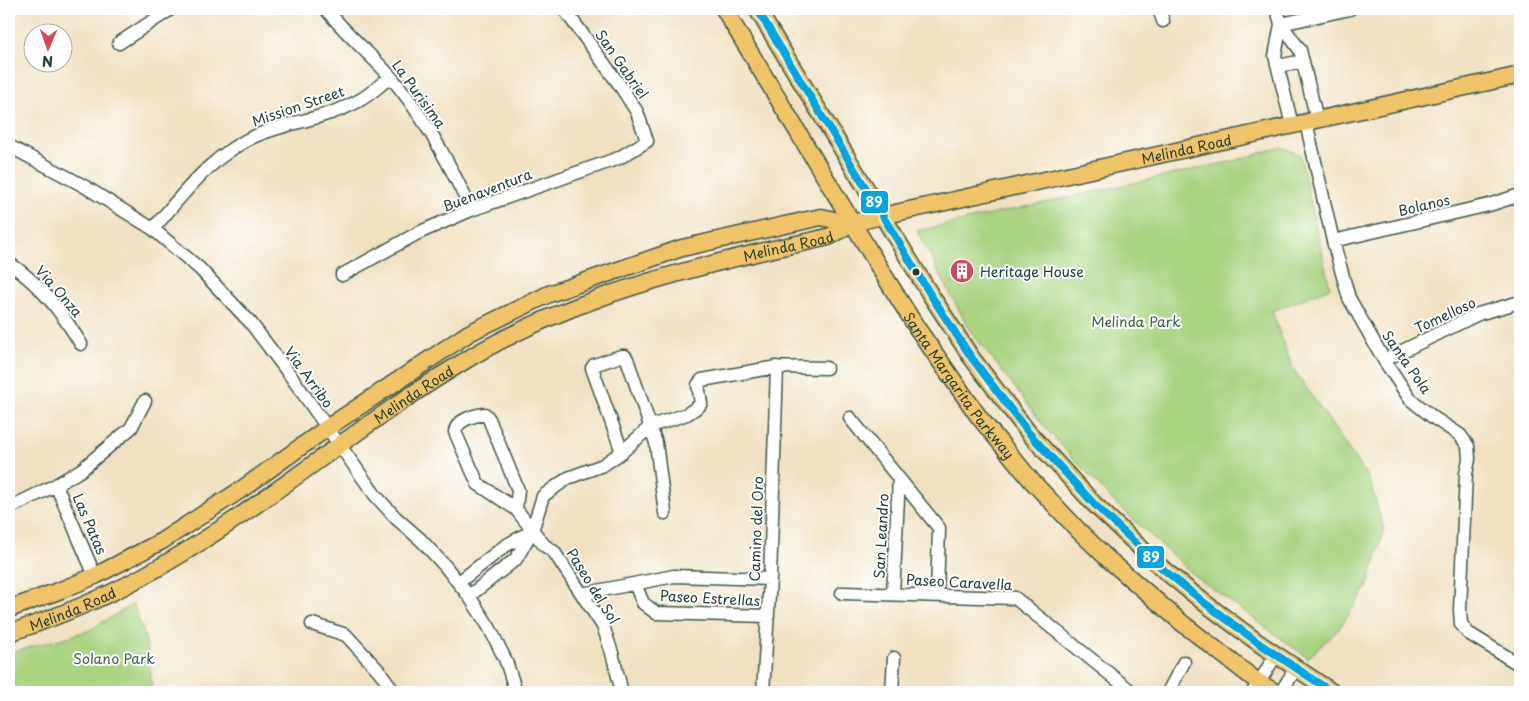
<svg xmlns="http://www.w3.org/2000/svg" width="1529" height="701" font-family="'Playpen Sans',sans-serif">
	<style>
		.green { fill: #a9d37f; stroke: #64885a }
		.lines { fill: none; stroke-linecap: round; stroke-linejoin: round }
		.minor-casing { stroke: #3e5649; stroke-width: 15 }
		.major-casing { stroke: #3e5649; stroke-width: 19 }
		.minor { stroke: #fff; stroke-width: 12 }
		.major { stroke: #efc469; stroke-width: 16 }
		.bus-1-casing { stroke: #fff; stroke-width: 11 }
		.bus-1 { stroke: #03a4df; stroke-width: 8 }
		.bus-dot { fill: #1f3d34; stroke: #fff; stroke-width: 2 }
		.labels { text-anchor: middle; dominant-baseline: central; stroke-width: 4; stroke-linejoin: round; paint-order: stroke }
		.street-label { font-size: 14px; fill: #1f3d34; stroke: #fff }
		.poi-label { font-size: 14px; fill: #1f3d34; stroke: #fff; text-anchor: start }
		.park-label { font-size: 14px; fill: #426247; stroke: #fff }
		.line-badge { stroke: #fff; stroke-width: 2 }
		.badge-label { font-size: 14px; text-anchor: middle; font-weight: bold; fill: #fff }
	</style>
	<rect width="100%" height="100%" fill="#fff"/>
	<filter id="ink" filterUnits="userSpaceOnUse"><feTurbulence type="fractalNoise" baseFrequency=".02" numOctaves="2"/><feDisplacementMap in="SourceGraphic" scale="10" xChannelSelector="R" yChannelSelector="G"/><feConvolveMatrix kernelMatrix="1 2 1 2 8 2 1 2 1" color-interpolation-filters="sRGB"/></filter>
	<filter id="wash" filterUnits="userSpaceOnUse"><feTurbulence type="fractalNoise" baseFrequency=".0096" numOctaves="4" result="noise"/><feDisplacementMap in="SourceGraphic" scale="20" xChannelSelector="R" yChannelSelector="G"/><feGaussianBlur stdDeviation="1.12" result="paint"/><feColorMatrix in="noise" values="0 0 0 0 0 0 0 0 0 0 0 0 0 0 0 0 0 1.4 0 .05"/><feComposite in="paint" operator="in"/></filter>
	<g filter="url(#wash)">
		<rect width="100%" height="100%" fill="#f0e1c2"/>
		<path class="green" d="M1282 147 1300 155 1330 288 1272 311 1292 367 1369 479 1384 529 1368 586 1339 629 1308 658 1195 576 1112 500 1049 432 969 329 917 231 1237 160Z
			M133 604C147 637 150 657 152 692H9V653L88 631Z"/>
	</g>
	<g filter="url(#ink)">
		<g class="lines">
			<g class="minor-casing">
				<path id="minor" d="M326 9C345 33 369 53 390 76 423 114 450 164 471 210
					M1159 9 1163 21
					M1277 9 1281 24 1300 50 1317 120
					M1281 24 1275 56 1292 125
					M1281 24 1350 9
					M119 43 171 9
					M1278 66 1303 61
					M1306 122 1333 241 1349 298 1384 360 1410 399 1434 418 1460 435 1468 446 1469 459 1466 474 1460 610 1461 624 1468 633 1520 665
					M9 146 84 186 153 229 200 269 250 322 290 375 375 495 396 518 421 540 445 566 469 596 489 627 506 661 516 692
					M153 229C184 193 214 152 260 134 293 121 329 118 360 100 371 94 381 84 390 77
					M1333 241 1489 205 1520 195
					M9 263C41 285 61 311 81 344
					M342 275 418 233 471 210 619 158 647 141 637 112 619 84 564 9
					M1384 360 1478 314 1520 302
					M850 418 939 528 937 595
					M622 452 592 368 594 365 621 356H625L627 359 656 443 665 513
					M56 485 95 576
					M9 508 56 485 81 470 131 428 145 401
					M516 509 518 490 489 419 485 414C475 415 456 420 455 432L478 484 516 509 544 545 554 552 603 626 612 653 622 692
					M459 582 505 546 532 531
					M635 584 643 603 656 613 768 616
					M842 593 1015 598 1132 692
					M582 594 674 576 770 579
					M893 594 899 479
					M469 596 516 559 532 531 543 496 568 478 603 465 622 452 651 426 687 414 699 406 701 403 698 385 702 380 777 367 826 368
					M312 624 346 635 380 672 394 692
					M763 692 770 579 777 367
					M892 692 894 658
					M1168 692 1184 662
					M1253 692 1276 655
					M1281 692 1296 668"/>
			</g>
			<g class="major-casing">
				<g id="major">
					<path id="s1" d="M724 9 885 277 917 328 979 417 1031 480 1079 531 1108 559 1182 623 1258 682 1275 692"/>
					<path d="M757 9 930 294 971 357 1028 432 1094 504 1164 570 1206 604 1260 644 1332 692"/>
					<path d="M9 609 61 590 95 576 162 541 242 489 327 428 469 333 549 294 682 248 821 217 852 224"/>
					<path id="s2" d="M9 633C54 618 98 601 140 578 252 517 349 431 458 365 549 308 652 278 756 253 780 247 804 243 828 237 837 234 844 226 853 223 863 220 873 218 882 216L1520 75"/>
				</g>
			</g>
			<use href="#minor" class="minor"/>
			<use href="#major" class="major"/>
			<g class="bus-1-casing">
				<path id="bus-1" d="M757 9 930 294 971 357 1028 432 1094 504 1164 570 1206 604 1260 644 1332 692"/>
			</g>
			<use href="#bus-1" class="bus-1"/>
		</g>
	</g>
	<defs>
		<g id="building-disc" transform="scale(1.25)"><circle r="9.5" fill="#d1495b" stroke="#fff"/><path d="M-4-6H4V6H1V3H-1V6H-4ZM-2.5-4.3h1.7v1.8h-1.7ZM.8-4.3h1.7v1.8H.8ZM-2.5-1h1.7V.8h-1.7ZM.8-1h1.7V.8H.8Z" fill="#fff"/></g>
	</defs>
	<g fill-rule="evenodd">
		<use href="#building-disc" x="962" y="271"/>
	</g>
	<circle class="bus-dot" cx="916" cy="272" r="4.5"/>
	<g class="labels">
		<g class="street-label">
			<text transform="translate(622 64) rotate(55)">San Gabriel</text>
			<text transform="translate(419 94) rotate(54)">La Purisima</text>
			<text transform="translate(298 106) rotate(-19)">Mission Street</text>
			<text stroke="none"><textPath href="#s2" startOffset="1289">Melinda Road</textPath></text>
			<text transform="translate(487 190) rotate(-21)">Buenaventura</text>
			<text transform="translate(1424 205) rotate(-13)">Bolanos</text>
			<text stroke="none"><textPath href="#s2" startOffset="878">Melinda Road</textPath></text>
			<text transform="translate(59 291) rotate(49)">Via Onza</text>
			<text transform="translate(1445 315) rotate(-25)">Tomelloso</text>
			<text transform="translate(1407 362) rotate(55)">Santa Pola</text>
			<text transform="translate(309 377) rotate(54)">Via Arribo</text>
			<text stroke="none"><textPath href="#s1" startOffset="444">Santa Margarita Parkway</textPath></text>
			<text stroke="none"><textPath href="#s2" startOffset="472">Melinda Road</textPath></text>
			<text transform="translate(90 524) rotate(67)">Las Patas</text>
			<text transform="translate(756 529) rotate(-88)">Camino del Oro</text>
			<text transform="translate(881 536) rotate(-87)">San Leandro</text>
			<text transform="translate(959 582) rotate(3)">Paseo Caravella</text>
			<text transform="translate(593 586) rotate(58)">Paseo del Sol</text>
			<text transform="translate(710 598) rotate(3)">Paseo Estrellas</text>
			<text stroke="none"><textPath href="#s2" startOffset="68">Melinda Road</textPath></text>
		</g>
		<g class="poi-label">
			<text x="980" y="271">Heritage House</text>
		</g>
		<g class="park-label">
			<text x="1136" y="321">Melinda Park</text>
			<text x="114" y="658">Solano Park</text>
		</g>
	</g>
	<g class="line-badge">
		<rect x="860" y="190" width="29" height="24" rx="5" fill="#03a4df"/>
		<rect x="1136" y="545" width="29" height="24" rx="5" fill="#03a4df"/>
	</g>
	<g class="badge-label">
		<text x="874" y="207">89</text>
		<text x="1151" y="562">89</text>
	</g>
	<rect width="1529" height="701" fill="none" stroke="#fff" stroke-width="30"/>
	<g transform="translate(48 48) rotate(182)"><circle r="24" fill="#ffffff" stroke="#a5b1ae"/>
	<path d="M0-4L9 19L0 12L-9 19Z" fill="#d1495b"/>
	<text y="-8" font-size="14" font-weight="bold" text-anchor="middle" fill="#1f3d34">N</text>
	</g>
</svg>
